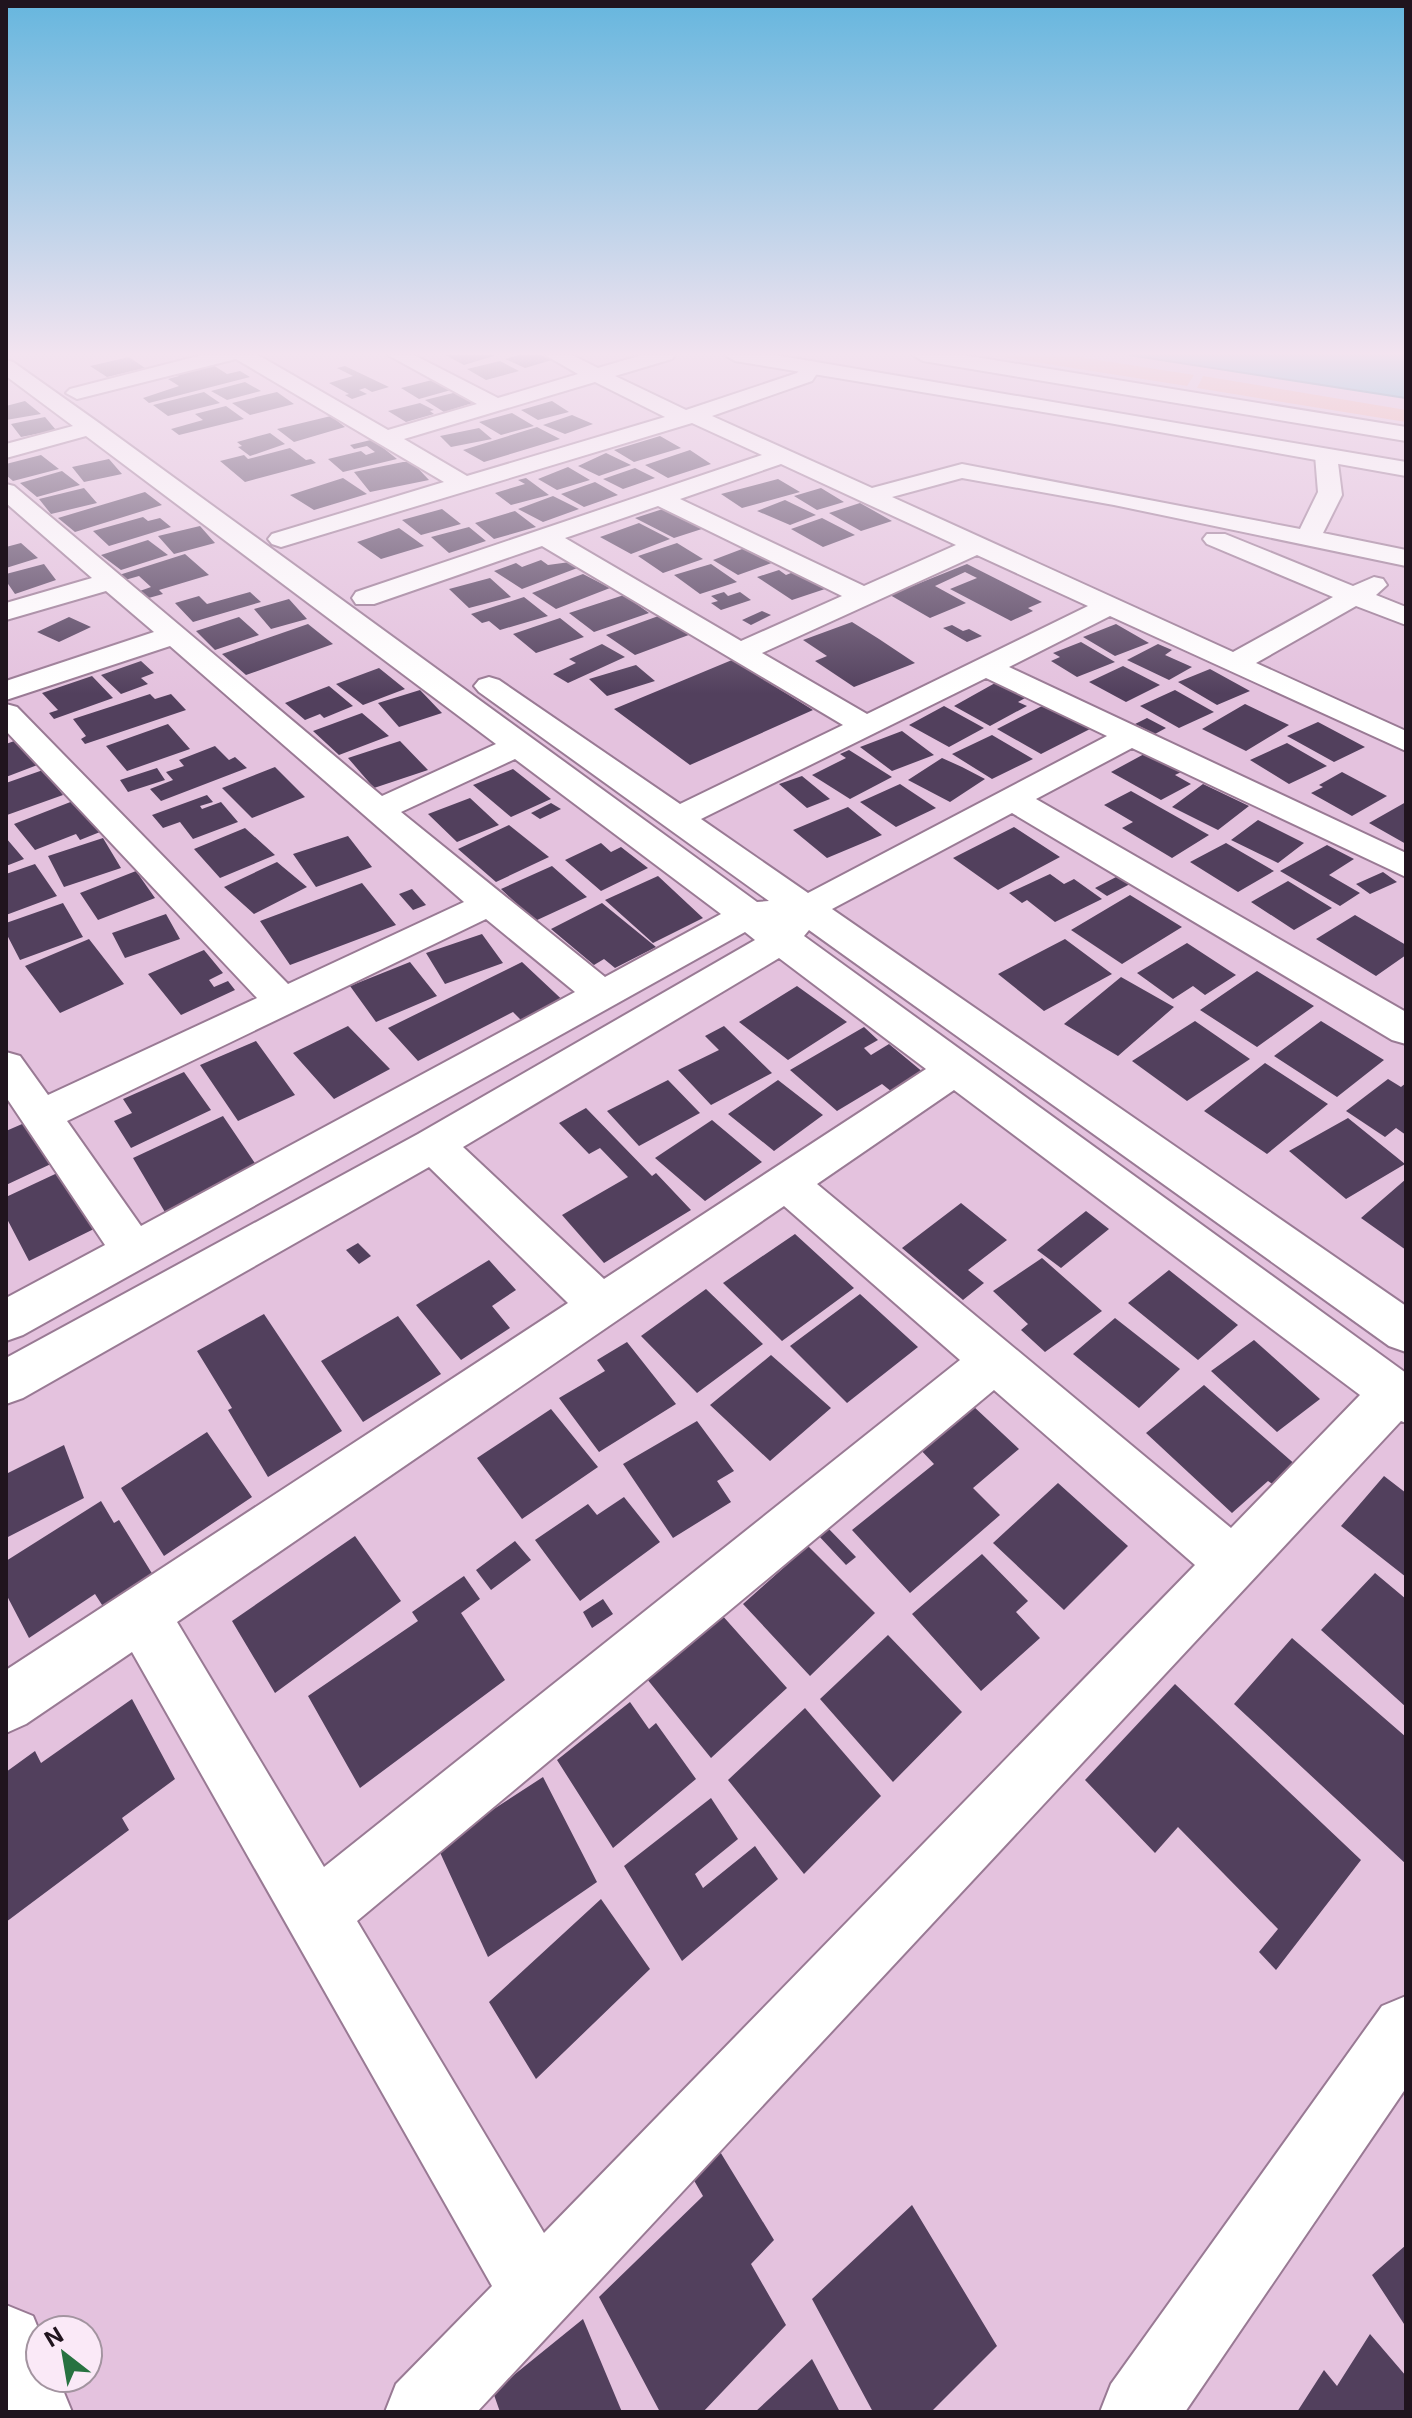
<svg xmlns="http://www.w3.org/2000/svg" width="1412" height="2418" font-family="Inter,sans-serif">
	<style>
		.green { fill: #f4ab9d }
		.water { fill: #43bacf; stroke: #38889a; stroke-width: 2 }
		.building { fill: #52405d }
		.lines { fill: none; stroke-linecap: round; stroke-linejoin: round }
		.minor-casing { stroke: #997a94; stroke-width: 4 }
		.major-casing { stroke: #997a94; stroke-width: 4 }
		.minor { fill: #fff; fill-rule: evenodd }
		.major { fill: #fff; fill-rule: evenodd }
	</style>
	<rect width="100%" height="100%" fill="#e4c2de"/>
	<path class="green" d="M990 355H1067L1194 375 1187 386Z
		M1203 376 1406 410V422L1197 388Z"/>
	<path class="water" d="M1129 355H1406V398Z"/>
	<path class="building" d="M445 355H494V356L464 365Z
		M518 355H541L552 360 525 368 505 359Z
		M129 357 145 368 107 377 90 366Z
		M500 361 519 371 486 380 467 369Z
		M213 365 227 374 240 371 250 377 149 403 143 398 179 386 168 379 179 376 175 374Z
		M345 366 389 387 372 392 365 388 359 390 367 394 352 399 345 395 349 394 329 383 353 376 337 368Z
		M432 380 451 390 419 399 401 388Z
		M245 382 261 391 227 400 211 391Z
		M204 392 220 403 168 416 153 405Z
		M277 392 294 404 250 415 232 403Z
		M457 392 476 402 444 412 425 400Z
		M25 401 41 414 6 420V406Z
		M552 401 569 412 538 420 521 410Z
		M420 403 434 410 430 411 434 414 406 422 388 411Z
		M226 406 244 419 179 435 171 429 203 420 195 414Z
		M512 413 534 426 501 435 479 422Z
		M572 415 593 424 565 434 543 425Z
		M331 416 345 427 294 442 277 429Z
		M45 417 56 430 21 437 11 424Z
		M537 427 560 439 484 462 463 450Z
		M479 428 492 439 451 447 440 436Z
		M270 433 285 444 250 456 238 447 242 446 237 442Z
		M660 436 681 448 634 462 614 450Z
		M379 438 383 441 377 443 397 459 343 472 328 459 361 451 366 455 375 452 367 446 354 449 350 445Z
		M290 448 306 460 311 459 316 463 245 482 220 461 244 455 248 459Z
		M690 450 711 464 668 478 645 465Z
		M606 453 631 465 599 476 578 466Z
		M41 455 59 469 13 481 6 475V464Z
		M109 459 122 474 84 482 72 467Z
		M403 462H412L429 480 370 492 354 472Z
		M568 467 590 480 557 490 538 479Z
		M635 468 655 478 623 489 603 479Z
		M62 471 80 485 37 497 20 483Z
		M343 478 367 494 314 510 290 495Z
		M526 478 549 495 511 505 495 493 525 484 518 480Z
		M778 479 800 492 742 508 721 494Z
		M595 482 618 495 584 507 561 494Z
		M84 488 97 503 51 514 39 499Z
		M821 488 844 502 817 510 794 496Z
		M145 492 162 505 75 532 58 518Z
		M553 496 579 509 543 522 518 509Z
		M785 500 816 515 790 525 757 511Z
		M860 503 892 521 861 531 829 513Z
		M672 506 708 527 674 538 635 518Z
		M442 509 461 524 421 535 402 520Z
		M515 511 536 527 494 539 475 523Z
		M143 517 148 521 160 518 171 527 109 546 93 531Z
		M822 518 855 535 823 547 791 529Z
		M639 523 670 539 631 554 600 537Z
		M200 526 215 543 174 554 158 536Z
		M469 527 486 541 449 553 431 537Z
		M399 528 424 546 381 559 357 542Z
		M148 540 168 555 121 570 101 555Z
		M21 543 38 558 6 568V547Z
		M677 543 703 559 663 573 638 556Z
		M750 546 777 561 738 575 713 560Z
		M185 554 209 575 159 590 163 594 145 599 137 592 151 587 139 576 125 580 119 575Z
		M541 560 548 565 570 562 580 567 522 589 494 571 516 563 522 567Z
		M44 564 56 580 15 594 6 581V574Z
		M711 564 737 582 700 594 674 575Z
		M967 564 1042 602 1028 608 1033 611 1011 621 950 589 977 578 965 572 935 586 966 603 930 618 890 595Z
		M779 570 786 575 796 571 828 588 792 600 757 577Z
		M583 574 610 588 556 609 532 593Z
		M490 578 511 597 469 608 449 589Z
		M250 592 261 602 193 622 175 603 199 596 207 604Z
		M724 592 728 596 740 592 751 600 721 610 711 603 718 601 711 596Z
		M624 595 649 613 594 632 569 613Z
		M524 597 548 616 500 630 489 621 482 623 471 614Z
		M289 599 307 619 271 629 254 609Z
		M762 611 771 615 751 625 742 620Z
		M664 614 694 633 635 655 606 635Z
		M69 617 91 627 59 642 37 632Z
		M239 617 259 635 215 650 196 631Z
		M560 618 584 637 536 653 513 634Z
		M852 622 879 639 915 663 854 687 815 661 827 656 803 640Z
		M308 624 333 644 246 675 222 654Z
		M1116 624 1149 643 1115 656 1083 637Z
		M952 625 963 631 969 629 982 636 967 642 943 628Z
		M1081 642 1115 662 1077 677 1051 661 1060 657 1053 653Z
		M602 644 625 657 568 683 553 674 576 663 569 659Z
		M1158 644 1172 650 1165 655 1192 667 1169 680 1127 660Z
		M732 660 813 710 690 765 614 709Z
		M141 661 154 673 141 678 148 684 121 694 101 675Z
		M636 665 655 681 607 696 589 679Z
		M1123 666 1160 685 1126 702 1089 682Z
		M379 668 405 689 363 705 336 684Z
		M1210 669 1250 691 1217 705 1178 682Z
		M92 676 113 698 54 719 49 713 58 710 42 693Z
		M1004 678 1034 693 1018 702 1027 706 990 726 954 706Z
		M329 686 353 706 324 718 320 714 305 720 285 703Z
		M420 690 442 713 399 727 378 703Z
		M1175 690 1214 712 1179 728 1140 706Z
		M150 694 155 699 171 694 186 710 85 744 81 739 86 736 73 719Z
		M1046 704 1090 729 1041 754 997 729Z
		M1245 704 1289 725 1246 751 1202 729Z
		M944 706 984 728 949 747 909 725Z
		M362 713 389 736 339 755 313 731Z
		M1147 718 1166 728 1155 734 1135 724Z
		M1318 722 1365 747 1334 762 1287 736Z
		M168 724 190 749 127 771 106 746Z
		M902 731 934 755 892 771 860 747Z
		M992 735 1033 759 992 779 952 754Z
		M17 740 40 764 6 777V744Z
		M400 741 428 770 374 788 348 758Z
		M1287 743 1327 766 1289 784 1250 760Z
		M215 746 229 760 235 757 247 768 161 801 150 789 173 780 166 772 184 766 179 760Z
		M849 750 892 777 850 799 812 775 846 758 840 754Z
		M1146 753 1181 772 1175 775 1191 784 1161 800 1111 772Z
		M942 758 962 767 985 779 950 802 908 780Z
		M275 767 305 797 252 818 222 788Z
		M157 768 165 780 128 792 120 780Z
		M513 769 551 799 511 817 473 785Z
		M43 770 63 795 7 815 6 783Z
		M1342 772 1387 796 1352 816 1311 793 1323 787 1319 785Z
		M802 776 830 799 807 808 779 784Z
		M900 784 936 808 896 827 860 802Z
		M1203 784 1249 806 1218 830 1172 807Z
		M1131 791 1209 835 1172 858 1122 828 1133 822 1104 805Z
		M207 795 213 802 200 806 202 809 221 802 238 822 193 839 180 822 163 828 152 815Z
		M470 798 499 825 457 842 428 814Z
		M73 801 100 832 80 840 76 834 35 850 14 824Z
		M1406 802V844L1369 823Z
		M551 803 561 809 540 819 531 813Z
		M848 807 882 835 827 858 793 830Z
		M1258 820 1304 843 1278 863 1231 840Z
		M509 825 549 857 496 882 458 849Z
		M1014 827 1060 857 998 890 953 858Z
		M245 828 275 855 220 878 194 849Z
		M348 836 372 867 316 887 293 854Z
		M6 838 24 859 6 866Z
		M103 838 121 868 64 887 48 856Z
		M601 843 611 852 621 847 648 868 601 891 565 860Z
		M1226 843 1274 871 1238 892 1190 862Z
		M1327 845 1354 859 1329 875 1360 893 1340 906 1280 871Z
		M277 862 307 887 254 914 224 887Z
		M35 864 57 896 6 915V874Z
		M552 866 587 897 535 921 501 889Z
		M136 871 155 898 98 920 80 893Z
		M1383 872 1397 882 1370 894 1356 884Z
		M1050 874 1064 884 1074 879 1102 899 1055 922 1027 900 1022 903 1009 893Z
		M658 876 703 918 653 943 605 900Z
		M1118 876 1130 884 1107 896 1095 888Z
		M1288 881 1332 908 1294 930 1251 902Z
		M362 883 396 925 290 965 260 921Z
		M412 889 426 905 413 910 399 894Z
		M1130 895 1182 927 1122 964 1071 930Z
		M63 903 83 937 20 960 6 933V923Z
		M602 903 656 947 615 968 604 959 594 965 551 929Z
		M166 914 180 939 125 958 112 933Z
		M1355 915 1406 945V955L1376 976 1316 939Z
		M482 934 503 963 445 984 426 953Z
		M89 939 124 984 60 1013 25 966Z
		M1065 939 1112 974 1044 1011 998 974Z
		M1187 943 1236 975 1205 995 1193 986 1173 999 1137 973Z
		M204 950 223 973 209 980 214 987 228 981 235 990 181 1015 148 974Z
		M410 962 437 996 376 1022 350 986Z
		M522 962 571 1008 530 1029 513 1012 418 1061 388 1028Z
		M1257 971 1314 1006 1257 1047 1200 1010Z
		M1121 977 1174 1007 1118 1056 1064 1024Z
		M797 986 847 1022 788 1060 739 1022Z
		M1195 1021 1250 1059 1187 1101 1132 1061Z
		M1321 1021 1384 1060 1337 1097 1274 1056Z
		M348 1026 390 1069 334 1099 293 1053Z
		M724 1026 772 1073 711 1105 678 1070 719 1050 705 1036Z
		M864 1027 878 1040 864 1048 871 1055 889 1044 924 1073 892 1092 882 1084 837 1111 790 1070Z
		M256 1041 295 1095 238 1121 200 1065Z
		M1265 1063 1328 1104 1267 1154 1204 1111Z
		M184 1072 211 1110 131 1148 114 1121 132 1113 123 1099Z
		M1388 1079 1401 1087 1406 1083V1135L1396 1128 1385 1137 1346 1111Z
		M668 1080 700 1113 639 1146 607 1111Z
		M778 1080 823 1115 774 1151 728 1114Z
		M586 1108 652 1176 656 1173 691 1210 604 1263 562 1215 628 1177 600 1148 589 1154 559 1123Z
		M223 1116 265 1178 172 1224 133 1158Z
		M1348 1118 1405 1164 1346 1199 1289 1151Z
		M712 1120 762 1162 705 1201 655 1158Z
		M29 1121 53 1163 6 1185V1131Z
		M68 1168 102 1225 29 1261 6 1217V1197Z
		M1406 1179V1250L1361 1218Z
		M961 1203 1007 1240 968 1270 984 1283 963 1300 902 1248Z
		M1086 1211 1109 1229 1061 1268 1037 1250Z
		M795 1234 854 1288 782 1341 723 1283Z
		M358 1243 371 1256 359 1264 346 1250Z
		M1042 1258 1102 1311 1045 1352 1021 1330 1028 1324 993 1291Z
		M489 1260 516 1290 492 1306 510 1328 461 1360 416 1305Z
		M1169 1270 1238 1325 1198 1360 1128 1303Z
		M706 1289 763 1344 697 1393 641 1336Z
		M860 1294 918 1347 847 1403 790 1346Z
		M264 1314 342 1431 268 1477 228 1410 232 1408 197 1351Z
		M398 1316 441 1374 363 1422 321 1361Z
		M1115 1318 1180 1369 1139 1408 1073 1354Z
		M1254 1340 1320 1399 1277 1432 1211 1371Z
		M627 1342 676 1404 599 1452 559 1398 605 1371 597 1360Z
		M771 1355 831 1408 770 1461 710 1405Z
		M1204 1385 1297 1466 1275 1486 1268 1481 1232 1513 1146 1433Z
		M972 1405 1019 1449 973 1488 1000 1515 910 1593 852 1530 934 1464 918 1447Z
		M551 1409 598 1467 522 1519 477 1458Z
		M697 1421 734 1471 717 1481 731 1502 673 1538 623 1464Z
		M207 1432 252 1497 164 1556 121 1488Z
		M64 1445 84 1498 6 1538V1474Z
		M1384 1476 1406 1493V1577L1341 1526Z
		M1058 1483 1128 1546 1064 1610 993 1543Z
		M624 1497 660 1542 580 1601 535 1540 588 1504 597 1515Z
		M101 1501 114 1523 119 1520 153 1575 104 1608 95 1594 29 1638 6 1594V1561Z
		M826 1526 856 1557 846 1565 817 1534Z
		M355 1536 401 1601 275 1693 232 1621Z
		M515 1541 531 1560 491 1590 476 1570Z
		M808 1546 875 1613 810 1676 743 1604Z
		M982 1554 1028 1601 1016 1612 1040 1638 981 1691 912 1614Z
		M1375 1573 1406 1599V1707L1321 1630Z
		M464 1576 480 1599 461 1613 505 1680 360 1788 308 1696 418 1621 412 1612Z
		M603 1599 613 1614 592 1628 583 1612Z
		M721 1614 787 1688 711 1758 647 1679Z
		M888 1635 962 1712 893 1782 820 1699Z
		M1292 1638 1406 1737V1864L1234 1704Z
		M1175 1684 1361 1860 1276 1970 1259 1952 1278 1929 1178 1827 1155 1853 1085 1780Z
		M132 1699 175 1779 122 1818 129 1830 6 1922V1772L35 1751 41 1763Z
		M630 1702 649 1729 656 1723 696 1779 613 1848 557 1760Z
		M805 1708 881 1796 804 1874 728 1780Z
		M543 1777 597 1882 488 1957 437 1846Z
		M711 1798 738 1839 695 1874 703 1888 755 1846 778 1879 682 1961 624 1866Z
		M601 1899 650 1969 536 2079 489 2002Z
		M719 2150 774 2240 751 2264 786 2325 703 2412H660L599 2297 703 2196 692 2177Z
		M912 2205 997 2346 931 2412H873L812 2299Z
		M1406 2245V2327L1372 2275Z
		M583 2319 622 2412H500L493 2392Z
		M1370 2334 1406 2376V2412H1297L1324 2370 1337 2386Z
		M812 2359 840 2412H755Z"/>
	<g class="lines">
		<g class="minor-casing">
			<path id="minor" d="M202 355H258L388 430 477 404 388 355H414L498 398 578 374 545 355H572L598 368 642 355H675L672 359 615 376 686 410 797 373 803 365 810 363 820 369 812 381 712 416 872 488 962 464 1300 529 1318 492 1315 455 1318 450H1334L1337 455 1342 495 1323 533 1406 550V566L1114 505 962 478 892 497 1233 652 1333 597 1207 544 1203 539 1207 534H1225L1353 586 1374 577 1383 579 1387 585 1376 595 1406 607V625L1356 606 1256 663 1406 731V751L1110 616 1009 667 1406 853V877L1132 748 1036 799 1406 1012V1044L1392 1040 1012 813 832 909 1406 1306V1352L1389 1346 809 930 804 936 1406 1373V1423L1401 1421 477 2412H385L396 2384 492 2286 132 1652 26 1724 6 1733V1670L568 1303 429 1167 23 1398 6 1404V1358L418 1134 755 940 745 932 23 1335 6 1341V1298L105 1245 6 1097V1052L20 1056 48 1095 257 998 6 731V704L17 707 288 984 464 902 170 646 6 700V681L154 632 106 591 6 620V603L92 578 6 503V484L14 486 382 796 496 744 86 436 6 458V444L73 426 6 376V360L13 362 99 423 757 902 769 901 479 692 474 686 479 680 489 677 499 680 680 804 843 725 542 546 374 604H356L352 598 356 592 762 455 692 423 281 547 272 544 268 539 272 534 444 482 236 359 77 399 66 393 70 389ZM595 382 665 417 467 476 404 439ZM781 464 956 545 864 586 680 499ZM658 506 842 596 741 641 565 538ZM977 555 1088 606 867 714 762 653ZM986 678 1107 736 808 893 701 819ZM515 759 721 914 605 977 401 812ZM486 919 575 992 141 1226 67 1121ZM779 958 926 1069 604 1279 463 1147ZM954 1090 1360 1395 1231 1528 817 1184ZM784 1206 960 1360 324 1867 177 1622ZM994 1390 1195 1565 544 2233 357 1921Z
				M1406 1996V2088L1185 2412H1100L1111 2384 1382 2006Z
				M6 2305 33 2316 40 2333V2378H58L72 2412H6Z"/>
		</g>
		<g class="major-casing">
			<path id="major" d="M725 355H775L1406 462V476L1109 423 735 361Z
				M913 355H963L1406 427V441L923 361Z"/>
		</g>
		<use href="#minor" class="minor"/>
		<use href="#major" class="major"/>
	</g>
	<linearGradient id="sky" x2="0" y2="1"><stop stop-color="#66b6de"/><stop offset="0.51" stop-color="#f3e4f0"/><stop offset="1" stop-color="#f3e4f0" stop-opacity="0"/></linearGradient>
	<rect width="1412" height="694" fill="url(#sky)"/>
	<rect width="1412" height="2418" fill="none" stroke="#20141e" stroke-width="16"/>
	<g transform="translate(64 2354) rotate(329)"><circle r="38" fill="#fae9f7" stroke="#a394a0" stroke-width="2"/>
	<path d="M0-6L14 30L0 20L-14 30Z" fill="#277241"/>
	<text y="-12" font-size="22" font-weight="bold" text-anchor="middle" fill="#20141e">N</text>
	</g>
</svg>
